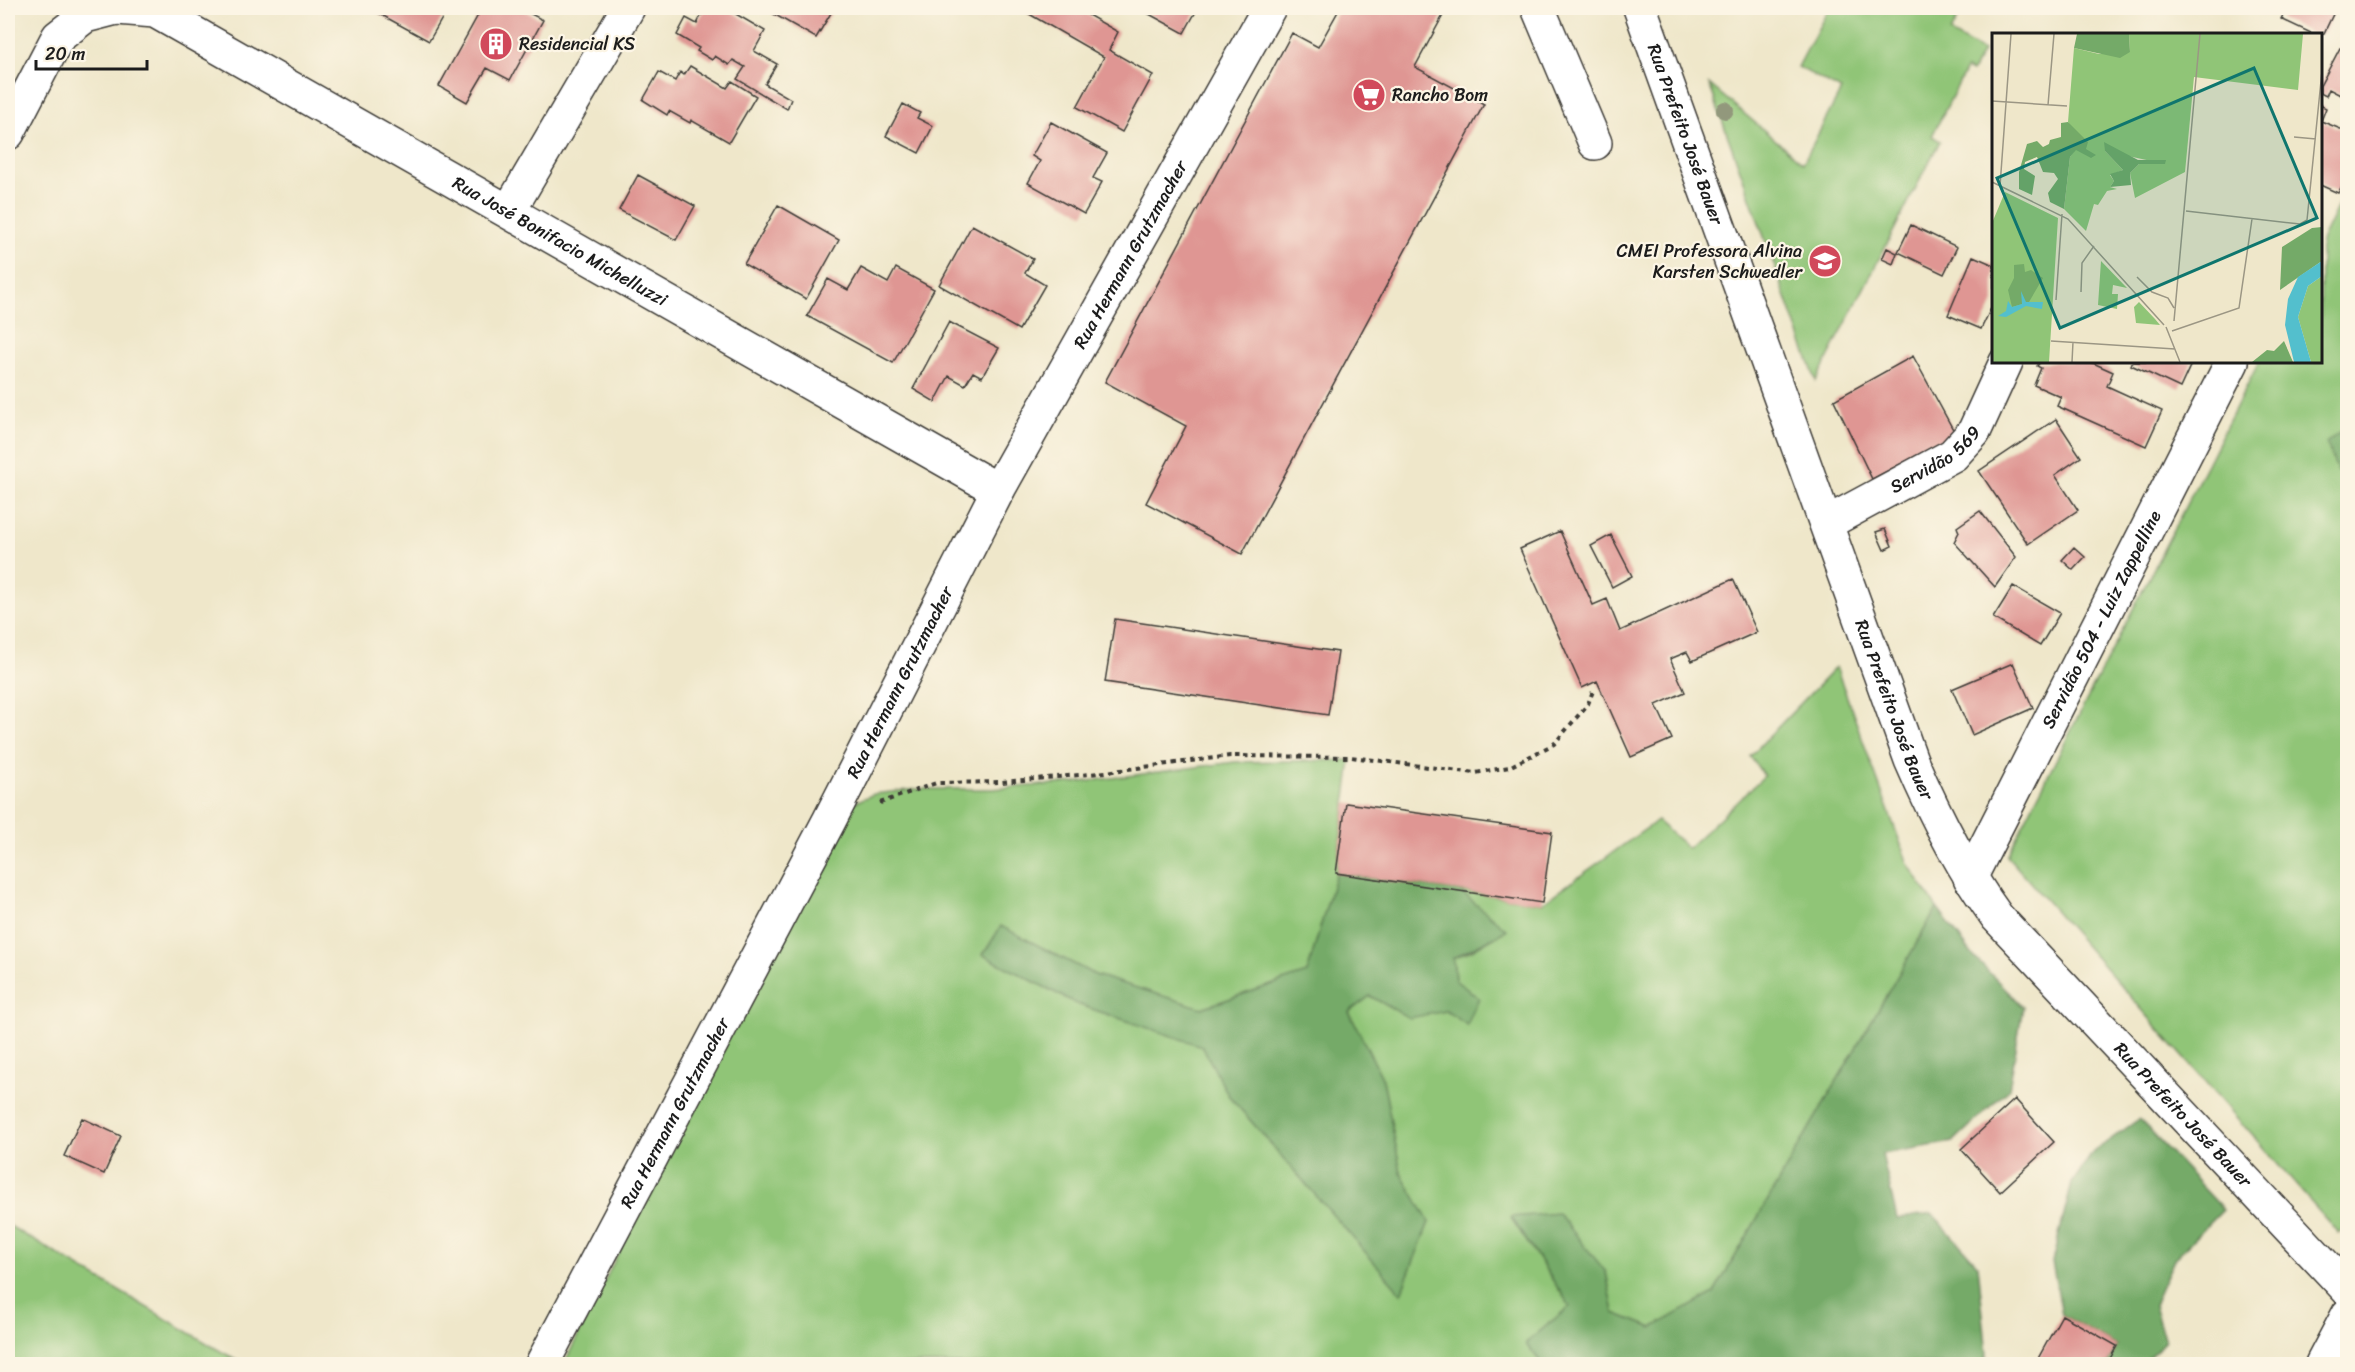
<svg xmlns="http://www.w3.org/2000/svg" width="2355" height="1372" font-family="Sriracha,sans-serif">
	<style>
		.green { fill: #90c577; stroke: #56704a; stroke-width: 1.5 }
		.forest { fill: #74aa68; stroke: #486342; stroke-width: 1.5 }
		.building { fill: #df9693 }
		.lines { fill: none; stroke-linecap: round; stroke-linejoin: round }
		.minor-casing { stroke: #3c3a36; stroke-width: 36 }
		.path { stroke: #3c3a36; stroke-width: 4; stroke-dasharray: 4.5 4.5; stroke-linecap: butt }
		.minor { stroke: #fff; stroke-width: 33 }
		.tree { fill: #92987c }
		.labels { text-anchor: middle; dominant-baseline: central; stroke-width: 4.5; stroke-linejoin: round; paint-order: stroke }
		.poi-label { font-size: 18px; fill: #1c1c1c; stroke: #fcf5e5; text-anchor: start }
		.street-label { font-size: 18px; fill: #1c1c1c; stroke: #fcf5e5 }
		.inset-road { fill: none; stroke: #9b9684; stroke-width: 1.5 }
		.view { fill: #0f766e; fill-opacity: 0.15; stroke: #0f766e; stroke-width: 3 }
		.inset-edge { fill: none; stroke: #1c1c1c; stroke-width: 3 }
	</style>
	<rect width="100%" height="100%" fill="#fcf5e5"/>
	<filter id="ink" filterUnits="userSpaceOnUse"><feTurbulence type="fractalNoise" baseFrequency=".0167" numOctaves="2"/><feDisplacementMap in="SourceGraphic" scale="12" xChannelSelector="R" yChannelSelector="G"/><feConvolveMatrix kernelMatrix="1 2 1 2 8 2 1 2 1" color-interpolation-filters="sRGB"/></filter>
	<filter id="wash" filterUnits="userSpaceOnUse"><feTurbulence type="fractalNoise" baseFrequency=".008" numOctaves="4" result="noise"/><feDisplacementMap in="SourceGraphic" scale="24" xChannelSelector="R" yChannelSelector="G"/><feGaussianBlur stdDeviation="1.35" result="paint"/><feColorMatrix in="noise" values="0 0 0 0 0 0 0 0 0 0 0 0 0 0 0 0 0 1.4 0 .05"/><feComposite in="paint" operator="in"/></filter>
	<g filter="url(#wash)">
		<rect width="100%" height="100%" fill="#efe7ca"/>
		<path class="green" d="M1829 8H1954L1961 11 1950 33 1983 51 1972 72 1966 69 1932 136 1940 141 1816 381 1709 84 1803 163 1841 90 1798 67Z
			M2347 187 2348 1224 2338 1233 2007 856 2259 362H2320L2321 241Z
			M1836 667 1908 864 1937 908 1714 1293 1653 1328 1614 1313 1606 1272 1511 1218 1570 1306 1526 1343 1542 1364H564L829 821 848 805 874 794 918 789H992L1081 782 1235 762 1351 760 1336 873 1307 973 1201 1008 1095 975 1001 927 983 955 1077 1004 1202 1046 1229 1096 1401 1292 1429 1222 1401 1173 1383 1080 1349 1012 1370 996 1409 1017 1446 1011 1467 1024 1455 980 1453 958 1472 950 1506 930 1460 891 1542 903 1657 821 1688 848 1764 776 1750 756Z
			M8 1225 222 1352 245 1364H8Z"/>
		<path class="forest" d="M2347 426V477L2338 472 2326 443Z
			M1336 873 1460 891 1507 930 1453 958 1455 980 1479 998 1467 1025 1446 1011 1409 1018 1370 996 1349 1012 1383 1080 1401 1173 1429 1222 1401 1293 1229 1096 1202 1046 1077 1004 983 955 1001 926 1095 975 1202 1008 1307 973Z
			M1937 908 1975 958 2023 1007 2009 1089 1953 1142 1882 1154 1897 1219 1932 1213 1978 1265 1987 1355 1983 1364H1542L1526 1343 1570 1306 1511 1217 1558 1213 1606 1272 1614 1313 1652 1328 1714 1293Z
			M2139 1119 2223 1209 2174 1259 2154 1305 2165 1341 2144 1364H2107L2117 1346 2062 1315 2052 1262 2072 1183 2093 1152Z"/>
		<g id="blocks">
			<path class="building" d="M369 8H448L429 41Z
				M482 8H519L543 20 510 80 487 68 467 102 439 86Z
				M700 8H731L729 10 765 31 754 51 777 64 765 84 791 99 787 109 737 79 745 67 733 60 729 65 715 56 712 60 697 51 699 48 677 35 686 18 697 24 704 10Z
				M763 8H834L816 38Z
				M1027 8H1076L1118 32 1109 50 1153 75 1122 132 1077 107 1104 57 1024 11Z
				M1138 8H1198L1184 33Z
				M1340 8H1447L1415 67 1484 104 1242 554 1146 503 1186 426 1105 382 1292 33 1318 47Z
				M2279 8H2336L2324 33 2320 34H2313L2281 19 2284 13 2277 10Z
				M2340 48 2348 51V99L2329 89 2326 96 2320 93V86Z
				M690 66 727 88 732 81 756 96 729 142 691 120 690 123 669 111 667 115 643 100 659 72 675 81 680 72 684 75Z
				M903 104 920 113 917 118 933 126 919 153 886 136Z
				M2320 105 2326 108 2321 121 2348 132V175L2338 193 2320 185Z
				M1051 122 1107 153 1093 178 1102 182 1084 214 1028 183 1040 161 1032 156Z
				M638 175 695 206 676 240 619 210Z
				M778 205 839 240 806 299 744 264Z
				M972 225 1033 259 1025 273 1045 285 1019 330 939 285Z
				M1911 225 1957 247 1944 274 1898 252Z
				M1887 248 1897 253 1893 264 1882 259Z
				M1973 256 1994 265V302L1981 329 1948 315Z
				M861 268 888 283 896 268 934 289 893 363 807 316 828 279 848 290Z
				M949 322 999 348 982 377 973 372 965 385 949 376 935 402 913 389Z
				M1913 356 1956 435 1872 479 1834 400Z
				M2040 362H2091L2113 372 2107 386 2162 411 2146 446 2057 406 2061 397 2034 385 2041 368 2037 366Z
				M2132 362H2192L2180 388 2131 365Z
				M2056 419 2081 457 2055 475 2078 510 2028 544 1979 471Z
				M1980 511 2016 557 1995 587 1954 542 1959 532 1957 527Z
				M1885 529 1892 546 1884 550 1876 532Z
				M1560 531 1593 605 1607 599 1620 631 1733 579 1757 632 1692 661 1687 652 1670 659 1685 692 1656 705 1672 739 1631 757 1597 681 1582 688 1520 549Z
				M1611 535 1632 576 1612 587 1591 546Z
				M2074 547 2085 557 2073 570 2062 560Z
				M2013 586 2060 613 2040 646 1993 618Z
				M1115 619 1338 652 1328 715 1105 682Z
				M2013 663 2033 708 1972 735 1952 689Z
				M1346 803 1552 832 1542 903 1336 873Z
				M2015 1099 2054 1142 2000 1192 1961 1149Z
				M82 1118 121 1136 104 1174 64 1156Z
				M2062 1315 2117 1346 2107 1364H2035Z"/>
		</g>
	</g>
	<g filter="url(#ink)">
		<use href="#blocks" fill-opacity="0" stroke="#3c3a36" stroke-width="1.5"/>
		<g class="lines">
			<g class="minor-casing">
				<g id="minor">
					<path id="s1" d="M117 8 155 11 998 490"/>
					<path d="M1538 8 1595 143"/>
					<path id="s2" d="M1640 8 1911 760C1935 816 1961 867 1997 917L2348 1290"/>
					<path d="M8 133 58 37 85 16 116 8"/>
					<path d="M509 211 628 8"/>
					<path id="s3" d="M1827 523 1953 455 1974 432 2006 362"/>
					<path id="s4" d="M1970 878 2232 362"/>
					<path id="s5" d="M542 1364 829 821 998 490 1269 8"/>
					<path d="M2322 1364 2348 1315"/>
				</g>
			</g>
			<path class="path" d="M880 803 936 783 1002 782 1090 774 1230 756 1351 757 1475 773 1509 767 1554 744 1588 704 1593 691"/>
			<use href="#minor" class="minor"/>
		</g>
		<circle class="tree" cx="1725" cy="110" r="9"/>
	</g>
	<defs>
		<g id="building-disc" transform="scale(1.725)"><circle r="9.5" fill="#d1495b" stroke="#fcf5e5"/><path d="M-4-6H4V6H1V3H-1V6H-4ZM-2.5-4.3h1.7v1.8h-1.7ZM.8-4.3h1.7v1.8H.8ZM-2.5-1h1.7V.8h-1.7ZM.8-1h1.7V.8H.8Z" fill="#fff"/></g>
		<g id="supermarket-disc" transform="scale(1.725)"><circle r="9.5" fill="#d1495b" stroke="#fcf5e5"/><path d="M-6-5.5h2.5l.6 2H6L4.5 2H-2.5L-4.4-4H-6ZM-1.5 3.2a1.3 1.3 0 1 0 .1 0ZM3 3.2a1.3 1.3 0 1 0 .1 0Z" fill="#fff"/></g>
		<g id="school-disc" transform="scale(1.725)"><circle r="9.5" fill="#d1495b" stroke="#fcf5e5"/><path d="M0-5L7-2L0 1L-7-2ZM-4 1L0 2.5L4 1V4Q0 6-4 4Z" fill="#fff"/></g>
	</defs>
	<g fill-rule="evenodd">
		<use href="#building-disc" x="496" y="44"/>
		<use href="#supermarket-disc" x="1369" y="95"/>
		<use href="#school-disc" x="1825" y="261"/>
	</g>
	<g class="labels">
		<g class="poi-label">
			<text x="519" y="44">Residencial KS</text>
			<text x="1392" y="95">Rancho Bom</text>
			<text x="1802" y="251" text-anchor="end">CMEI Professora Alvina<tspan x="1802" dy="21">Karsten Schwedler</tspan></text>
		</g>
		<g class="street-label">
			<text stroke="none"><textPath href="#s2" startOffset="134">Rua Prefeito José Bauer</textPath></text>
			<text stroke="none"><textPath href="#s1" startOffset="504">Rua José Bonifacio Michelluzzi</textPath></text>
			<text stroke="none"><textPath href="#s5" startOffset="1256">Rua Hermann Grutzmacher</textPath></text>
			<text stroke="none"><textPath href="#s3" startOffset="126">Servidão 569</textPath></text>
			<text stroke="none"><textPath href="#s4" startOffset="290">Servidão 504 - Luiz Zappelline</textPath></text>
			<text stroke="none"><textPath href="#s5" startOffset="770">Rua Hermann Grutzmacher</textPath></text>
			<text stroke="none"><textPath href="#s2" startOffset="746">Rua Prefeito José Bauer</textPath></text>
			<text stroke="none"><textPath href="#s5" startOffset="284">Rua Hermann Grutzmacher</textPath></text>
			<text stroke="none"><textPath href="#s2" startOffset="1250">Rua Prefeito José Bauer</textPath></text>
		</g>
	</g>
	<g transform="translate(1992 33)">
		<rect width="330" height="330" fill="#efe7ca"/>
		<path d="M137 1H311L306 57 202 44 193 139 143 165 138 140 147 131H173L113 118 131 137 118 142 122 148 118 154 125 156 115 158 106 172 102 171 94 198 72 176 78 124 83 117 93 115 76 89 82 15 107 21 138 19ZM13 159 66 185 57 329H0V190ZM109 228 135 255 121 252 120 261H126L125 276 106 272ZM330 243V329H319L306 284 316 253ZM147 269 163 286 168 292 144 290 142 274Z" fill="#90c577"/>
		<path d="M85 1H137L138 19 128 25 82 15ZM76 89 96 109 94 116 104 122 99 125 84 117 78 124 72 176 58 169 56 160 66 146 62 140 51 139 45 124 33 129 32 136 43 143 40 162 27 156V139L35 111 45 108 51 114 57 111 58 107 69 104V90ZM112 109 146 127H174L173 131H147L138 140 139 152 118 154 122 148 118 141 131 137 113 118ZM330 194V228L288 257 290 214 320 195ZM32 231 33 239 39 237 51 245 37 269 20 274 16 257 22 245V232ZM292 308 301 329H260L275 317 282 318Z" fill="#74aa68"/>
		<path d="M330 228V243L316 253 306 284 319 329H302L293 292 296 266 306 244ZM29 258 34 269H51L50 276 34 273 14 284 6 283 14 278 16 268 20 274 30 271Z" fill="#53bfcd"/>
		<path class="inset-road" d="M0 68 75 73M56 72 62 1M302 104 324 106M0 149 76 186 172 292M8 153 19 1M194 178 308 191 315 187 330 38M145 244 160 259 176 265 182 275M89 259 90 230 102 213M64 267 70 181M182 288 208 1M174 294 188 329M180 298 247 275 260 186M59 308 183 316M80 329 81 309"/>
		<path class="view" d="M262 35 325 185 68 295 5 145Z"/>
		<rect width="330" height="330" class="inset-edge"/>
	</g>
	<rect width="2355" height="1372" fill="none" stroke="#fcf5e5" stroke-width="30"/>
	<path d="M36 60v9h111v-9" fill="none" stroke="#1c1c1c" stroke-width="3"/>
	<text x="45" y="60" font-size="18" fill="#1c1c1c" stroke="#fcf5e5" stroke-width="4.5" paint-order="stroke">20 m</text>
</svg>
